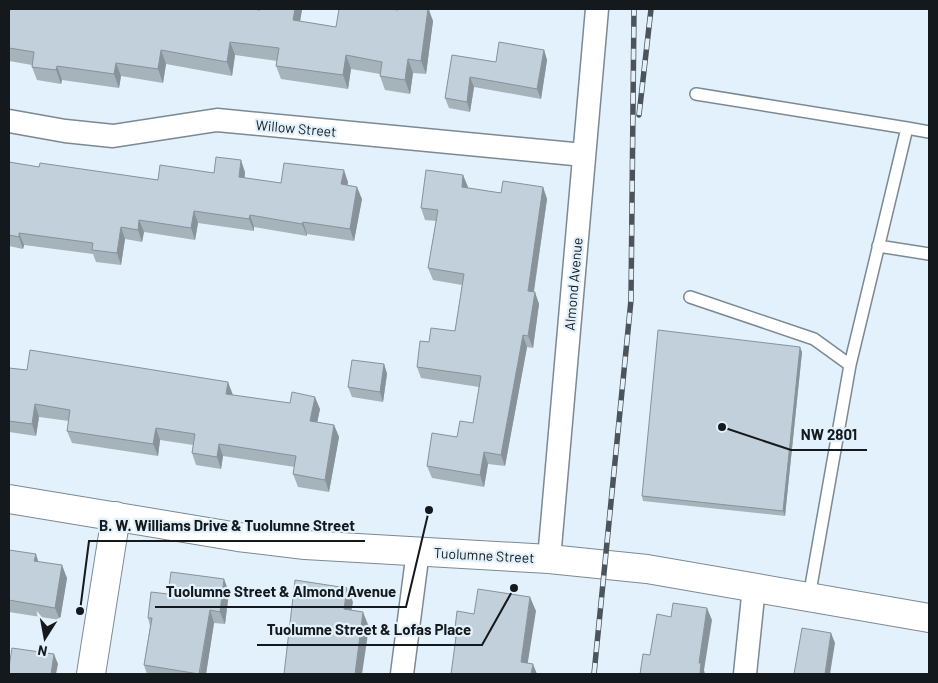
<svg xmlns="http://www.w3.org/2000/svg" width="938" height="683" font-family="Barlow,sans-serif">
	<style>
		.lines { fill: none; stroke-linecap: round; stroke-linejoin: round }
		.lane-casing { stroke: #7b8992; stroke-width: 14 }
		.street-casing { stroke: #7b8992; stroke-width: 25 }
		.secondary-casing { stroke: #7b8992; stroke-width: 30 }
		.lane { stroke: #fff; stroke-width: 11 }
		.street { stroke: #fff; stroke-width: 22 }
		.secondary { stroke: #fff; stroke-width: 28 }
		.rail-casing { stroke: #4c5359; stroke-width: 5.5 }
		.rail { stroke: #e2f1fb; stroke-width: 4; stroke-dasharray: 11; stroke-linecap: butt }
		.wall { fill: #a6b3bb }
		.shaded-wall { fill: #879299 }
		.building { fill: #c1d0da; stroke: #879299 }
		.labels { text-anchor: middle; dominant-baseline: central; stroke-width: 4.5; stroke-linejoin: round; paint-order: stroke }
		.street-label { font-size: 14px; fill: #14191d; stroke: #e2f1fb }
		.leader { fill: none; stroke: #14191d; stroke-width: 2 }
		.callout-dot { fill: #14191d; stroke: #e2f1fb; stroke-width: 2 }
		.callout-label { font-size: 15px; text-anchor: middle; font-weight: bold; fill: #14191d; stroke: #e2f1fb; stroke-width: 4.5; stroke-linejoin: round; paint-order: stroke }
	</style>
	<rect width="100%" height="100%" fill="#e2f1fb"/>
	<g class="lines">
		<g class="lane-casing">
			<path id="lane" d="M696 94 907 128 850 365
				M907 128 929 132
				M878 246 929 254
				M690 297 814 339 850 365 809 597"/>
		</g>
		<g class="street-casing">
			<path id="street" d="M9 121 65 131 113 136 217 120 584 155
				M549 559 597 9
				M402 674 418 551
				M745 674 754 587"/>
		</g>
		<g class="secondary-casing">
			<path id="secondary" d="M9 499 238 537 305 545 549 559 647 569 929 618
				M91 674 116 516"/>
		</g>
		<use href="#lane" class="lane"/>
		<use href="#street" class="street"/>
		<use href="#secondary" class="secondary"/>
		<g class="rail-casing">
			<path id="rail" d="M639 115 651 9
				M594 674 631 300 634 9"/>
		</g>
		<use href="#rail" class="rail"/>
	</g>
	<path class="wall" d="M9 9 260 10V9H302L300 21 336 27 398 10V9H429L433 21 426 74 413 73 410 94 385 90 380 76V74L351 69 348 89 281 79 276 66 277 61 235 55 232 76 166 64 163 83 121 76 119 88 62 80 61 84 37 80 32 67V65L9 61Z
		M544 50 547 60 541 99 474 87 470 112 449 108 445 98 452 55 496 62Z
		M9 162 39 167 158 180 214 173 245 172V178L281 183 348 182 347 186 362 199 354 241 307 234V236L254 227V231L198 223 195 240 144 232 142 242 125 239 121 265 96 262 93 254 24 245 23 249 9 246Z
		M463 175 468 188 501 193 543 187 547 199 534 292 539 304 533 348 527 347 505 466 488 464 484 487 432 478 427 466 473 423 479 387 421 378 417 367 429 342 455 331 462 285 433 280 428 268 436 221 425 220 421 208Z
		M802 352 785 516 643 501 642 496Z
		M384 364 387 374 383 402 352 397 348 387Z
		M9 368 233 395 320 409 317 422 334 425 339 437 329 492 298 487 293 474 295 467 223 456 221 469 196 465 192 453 193 445 160 440 158 456 72 443 67 431 69 421 39 417 36 436 9 432Z
		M9 550 38 562 67 578 60 620 9 612Z
		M229 592 225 624 214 623 206 674H147L144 665 150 626 148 618 168 594Z"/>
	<path class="shaded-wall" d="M295 9H302V10L298 33 293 20Z
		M428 9 433 21 426 74 421 61Z
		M230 42 235 55 232 76 227 62Z
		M161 50 166 64 163 83 158 69Z
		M544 50 547 60 541 99 537 89Z
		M346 55 351 69 348 89 343 75Z
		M408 59 413 73 410 94 405 80Z
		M116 63 121 76 119 88 114 74Z
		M57 66 62 80 61 84 56 70Z
		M470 77 474 87 470 112 467 102Z
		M241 160 245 172 243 189 239 177Z
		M344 170 348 182 346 196 341 184Z
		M463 175 468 187 466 199 462 187Z
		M357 187 362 199 354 241 350 229Z
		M543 187 547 199 532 303 528 291Z
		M194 211 198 223 195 240 191 228Z
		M250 215 254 227V231L249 219Z
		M139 220 144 232 142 242 138 230Z
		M303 222 307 234V236L302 224Z
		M121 227 125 239 121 265 117 253Z
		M19 233 24 245 23 249 19 237Z
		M535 292 539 304 533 348 528 336Z
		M523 335 527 347 505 466 501 455Z
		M800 347 802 352 785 516 783 511Z
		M384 364 387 374 383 402 380 392Z
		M228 382 233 395 226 394Z
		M315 397 320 409 315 433 310 421Z
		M35 404 39 417 36 436 32 424Z
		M334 425 339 437 329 492 325 480Z
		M156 428 160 440 158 456 153 444Z
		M219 444 223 456 221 469 217 457Z
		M484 452 488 464 484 487 480 475Z
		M36 554 40 567 34 561Z
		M62 565 67 578 60 620 55 608Z
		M224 579 229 592 225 624 220 612Z
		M347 588 353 602 349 624 344 609Z
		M530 597 536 611 526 674 521 662Z
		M707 608 712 620 704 670 705 674H700L699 663Z
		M210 610 214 623 206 674H200Z
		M363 612 369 627 362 674H355Z
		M831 633 835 643 830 674H825Z
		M54 654 58 664 56 674H51Z
		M533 664 537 674H531Z"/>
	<path class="building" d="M9 9H251L260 10V9H295L293 20 336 27 339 9H390L398 10V9H428L421 61 408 59 405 80 380 76 382 62 346 55 343 75 276 66 279 48 230 42 227 62 161 50 158 69 116 63 114 74 57 66 56 70 32 67 34 52 9 48Z
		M499 42 544 50 537 89 470 77 467 102 445 98 452 55 496 62Z
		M216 157 241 160 239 177 281 183 284 163 344 170 341 184 357 187 350 229 303 222 302 224 250 215 249 219 194 211 191 228 139 220 138 230 121 227 117 253 92 250 93 243 19 233V237L9 235V162L39 167 40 163 158 180 160 165 214 173Z
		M426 170 463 175 462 187 501 193 503 181 543 187 528 291 535 292 528 336 523 335 501 455 484 452 480 475 427 466 432 433 457 437 460 421 473 423 481 376 417 367 420 341 429 342 431 328 455 331 464 274 428 268 438 210 421 208Z
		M658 330 800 347 783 511 642 496Z
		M30 350 228 382 226 394 290 403 292 392 315 397 310 421 334 425 325 480 293 474 296 456 219 444 217 457 192 453 195 434 156 428 153 444 67 431 70 410 35 404 32 424 9 421V368L27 370Z
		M352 360 384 364 380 392 348 387Z
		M9 550 36 554 34 561 62 565 55 608 9 600Z
		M171 572 224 579 220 612 210 610 199 674 144 665 152 618H148L151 592 168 594Z
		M295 580 347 588 344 609 363 612 355 674H284Z
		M478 589 530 597 521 662 533 664 531 674H451L456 637H454L457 611 474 614Z
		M673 603 707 608 699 663H701L700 674H640L643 654 650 655 657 614 671 617Z
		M802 628 831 633 825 674H794Z
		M12 648 54 654 51 674H9V667Z"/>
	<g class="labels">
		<g class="street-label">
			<text transform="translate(296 128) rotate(5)">Willow Street</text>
			<text transform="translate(573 284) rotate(-85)">Almond Avenue</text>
			<text transform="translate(484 555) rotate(3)">Tuolumne Street</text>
		</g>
	</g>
	<path class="leader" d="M722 427L791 450H867M80 611L89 541H365M429 510L406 607H155M514 588L482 645H257"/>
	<g class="callout-dot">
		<circle cx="722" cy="427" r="5"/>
		<circle cx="80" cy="611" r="5"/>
		<circle cx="429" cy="510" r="5"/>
		<circle cx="514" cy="588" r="5"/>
	</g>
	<g class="callout-label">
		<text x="829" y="440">NW 2801</text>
		<text x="227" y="531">B. W. Williams Drive &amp; Tuolumne Street</text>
		<text x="281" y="597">Tuolumne Street &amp; Almond Avenue</text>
		<text x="369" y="635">Tuolumne Street &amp; Lofas Place</text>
	</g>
	<rect width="938" height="683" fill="none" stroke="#14191d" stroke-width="20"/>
	<g transform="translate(45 638) rotate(191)" stroke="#e2f1fb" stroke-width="4" paint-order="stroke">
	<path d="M0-4L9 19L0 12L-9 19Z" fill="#14191d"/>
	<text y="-8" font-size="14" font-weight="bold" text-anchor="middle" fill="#14191d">N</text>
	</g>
</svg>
